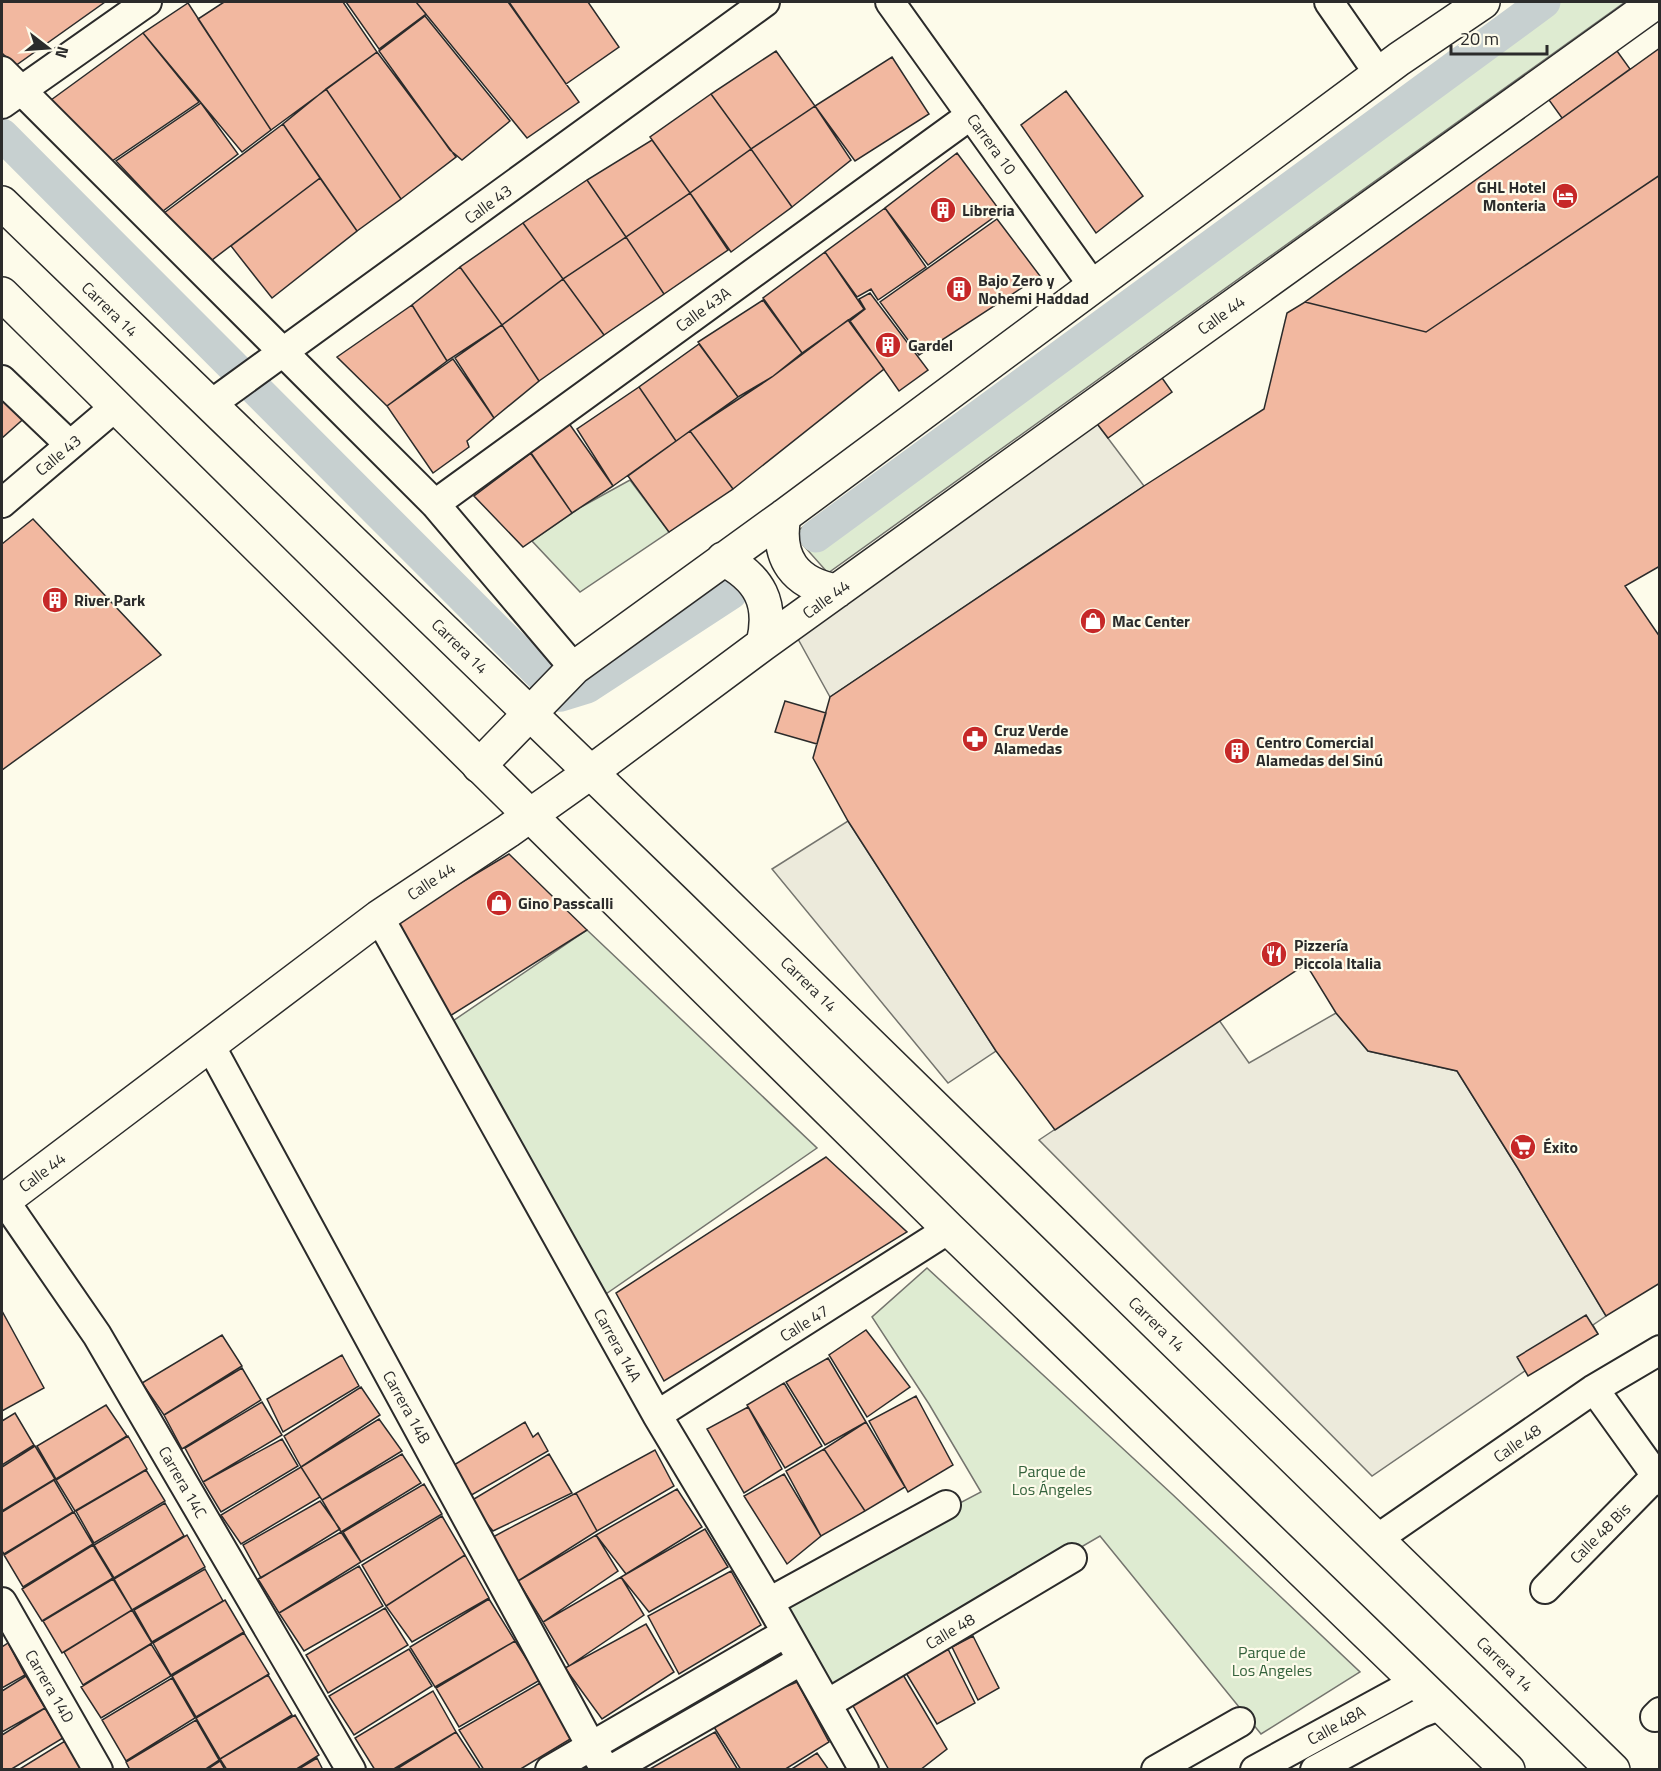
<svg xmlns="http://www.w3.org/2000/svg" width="1661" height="1771" viewBox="0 0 1661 1771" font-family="'Titillium Web',sans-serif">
<rect width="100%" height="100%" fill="#fdfbea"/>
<path fill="#deebd1" stroke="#74746e" stroke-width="1.5" d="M 1524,2 L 1625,2 L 828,573 L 803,545 L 799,530 Z
M 630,480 L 669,532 L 580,592 L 532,541 L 581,507 Z
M 587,930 L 817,1148 L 603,1296 L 441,1029 Z
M 927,1268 L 1172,1494 L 1360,1672 L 1261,1734 L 1100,1536 L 830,1694 L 775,1600 L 981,1492 L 929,1404 L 872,1317 Z"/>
<path fill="#eceadb" stroke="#74746e" stroke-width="1.5" d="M 1095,421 L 1144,486 L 830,697 L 798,639 Z
M 848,821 L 996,1051 L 948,1083 L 772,869 Z
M 1336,1013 L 1368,1051 L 1457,1071 L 1517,1167 L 1606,1316 L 1593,1325 L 1598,1334 L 1525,1371 L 1372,1476 L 1039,1140 L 1219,1020 L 1249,1063 Z"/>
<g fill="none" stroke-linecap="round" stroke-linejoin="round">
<path stroke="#c7d0d0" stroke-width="33" d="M 2,135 L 561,695 L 587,687 L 731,593
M 816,536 L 1544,2"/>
</g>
<path fill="#f2b8a0" stroke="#2b2b2b" stroke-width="1.5" d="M 2,2 L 105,2 L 15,66 L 2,53 Z
M 224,2 L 343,2 L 377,52 L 271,130 L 198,19 Z
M 346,2 L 416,2 L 426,14 L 379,49 Z
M 416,2 L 508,2 L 579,102 L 527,138 Z
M 509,2 L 588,2 L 619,47 L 566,84 Z
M 188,3 L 271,130 L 242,152 L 143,33 Z
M 425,16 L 510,121 L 462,160 L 450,150 L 379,51 Z
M 143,33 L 199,102 L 112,161 L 51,100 Z
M 1660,48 L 1660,175 L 1426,332 L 1305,302 Z
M 776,51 L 815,106 L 751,149 L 711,94 Z
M 1617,51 L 1630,69 L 1562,118 L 1549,100 Z
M 377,52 L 456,157 L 401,199 L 326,89 Z
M 892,57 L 929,114 L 855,161 L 815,106 Z
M 326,89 L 401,199 L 357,231 L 283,124 Z
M 1066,91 L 1143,196 L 1096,233 L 1021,125 Z
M 711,94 L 751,149 L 690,193 L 650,137 Z
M 201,103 L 238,154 L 163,211 L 116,161 Z
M 815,106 L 851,160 L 792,207 L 751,149 Z
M 283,124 L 320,178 L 212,260 L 164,213 Z
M 652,140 L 690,193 L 626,237 L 587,180 Z
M 751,149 L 792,207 L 731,252 L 690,193 Z
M 957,153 L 1001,212 L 928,265 L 885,208 Z
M 1660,175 L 1660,566 L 1625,586 L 1660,637 L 1660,1283 L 1606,1316 L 1517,1167 L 1457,1071 L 1368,1051 L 1336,1013 L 1306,964 L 1055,1130 L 996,1051 L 848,821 L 813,758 L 830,697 L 1144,486 L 1264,409 L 1287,313 L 1305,302 L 1426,332 Z
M 320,178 L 357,231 L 272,298 L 231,246 Z
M 587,180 L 626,237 L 563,279 L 523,223 Z
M 690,193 L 728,250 L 664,294 L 626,237 Z
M 885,208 L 926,267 L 878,300 L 871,289 L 857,297 L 825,252 Z
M 997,219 L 1040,276 L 919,355 L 880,302 Z
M 523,223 L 563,279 L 502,325 L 460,267 Z
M 626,237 L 664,294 L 604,335 L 563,279 Z
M 825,252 L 864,309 L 802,353 L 763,298 Z
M 460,267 L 502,325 L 447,361 L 412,305 Z
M 563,279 L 604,335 L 539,381 L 502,325 Z
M 870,293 L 928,370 L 899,391 L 850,321 L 865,309 L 859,299 Z
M 763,300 L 802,353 L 772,377 L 738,397 L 698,342 Z
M 412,305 L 447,361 L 387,406 L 337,357 Z
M 848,320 L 884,369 L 733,489 L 690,431 L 772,377 Z
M 502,325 L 539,381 L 494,418 L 455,358 Z
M 699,344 L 738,397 L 676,441 L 639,387 Z
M 453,359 L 494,418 L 467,441 L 469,447 L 433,473 L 387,406 Z
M 1160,375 L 1172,392 L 1108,438 L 1095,421 Z
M 639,387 L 676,441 L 613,486 L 577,429 Z
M 2,388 L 29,414 L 2,438 Z
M 568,422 L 613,486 L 572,513 L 527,448 Z
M 690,431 L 733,489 L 669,532 L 628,476 Z
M 531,453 L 572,513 L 523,547 L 474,496 Z
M 33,519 L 161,655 L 2,770 L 2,544 Z
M 785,701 L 826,713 L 817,744 L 775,732 Z
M 509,854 L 587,930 L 450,1016 L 392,924 Z
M 826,1157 L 907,1232 L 664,1381 L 616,1293 Z
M 2,1311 L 44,1388 L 2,1411 Z
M 1586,1315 L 1598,1334 L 1528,1376 L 1517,1357 Z
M 866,1330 L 910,1387 L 867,1417 L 829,1355 Z
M 222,1335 L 242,1366 L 164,1415 L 142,1383 Z
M 342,1355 L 359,1386 L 283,1432 L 267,1399 Z
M 828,1358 L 866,1422 L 825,1445 L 786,1382 Z
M 242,1368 L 261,1400 L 182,1449 L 164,1415 Z
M 784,1383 L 822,1446 L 785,1468 L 747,1405 Z
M 361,1387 L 380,1415 L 301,1467 L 284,1436 Z
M 916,1396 L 953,1465 L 908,1492 L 869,1421 Z
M 262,1402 L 282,1435 L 203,1482 L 185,1448 Z
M 106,1405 L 127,1436 L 56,1479 L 37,1446 Z
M 748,1407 L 782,1469 L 744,1493 L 707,1429 Z
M 15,1413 L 34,1445 L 2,1465 L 2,1421 Z
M 379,1419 L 402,1451 L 322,1500 L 301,1467 Z
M 525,1422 L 533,1437 L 538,1433 L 548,1451 L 468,1497 L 449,1468 Z
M 866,1422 L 905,1487 L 865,1511 L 824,1449 Z
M 128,1436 L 147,1469 L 75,1511 L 56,1480 Z
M 282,1439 L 298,1466 L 221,1512 L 203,1482 Z
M 35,1446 L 55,1479 L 2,1511 L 2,1467 Z
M 824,1449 L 865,1511 L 821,1536 L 786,1471 Z
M 655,1450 L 674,1486 L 597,1531 L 576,1493 Z
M 402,1454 L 421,1483 L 341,1532 L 322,1500 Z
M 549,1454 L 572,1493 L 493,1531 L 469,1502 Z
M 301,1467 L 320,1497 L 241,1544 L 221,1515 Z
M 146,1470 L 165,1501 L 94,1543 L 76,1511 Z
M 784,1474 L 821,1536 L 787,1564 L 744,1496 Z
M 54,1480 L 73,1512 L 4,1554 L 2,1551 L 2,1512 Z
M 424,1484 L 442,1514 L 361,1562 L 343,1532 Z
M 677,1489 L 702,1527 L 626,1574 L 596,1535 Z
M 576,1493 L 597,1531 L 518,1581 L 491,1538 Z
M 320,1501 L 340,1529 L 261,1578 L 243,1545 Z
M 165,1503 L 184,1536 L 114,1578 L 94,1545 Z
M 74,1512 L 93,1544 L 23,1587 L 4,1555 Z
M 442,1516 L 465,1555 L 386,1606 L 362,1565 Z
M 705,1529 L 728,1567 L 649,1612 L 621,1577 Z
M 341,1532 L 361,1562 L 279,1613 L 258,1579 Z
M 187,1535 L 205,1567 L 132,1610 L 114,1579 Z
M 596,1535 L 618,1571 L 543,1622 L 518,1581 Z
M 93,1545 L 113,1578 L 42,1621 L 22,1589 Z
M 465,1555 L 489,1598 L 412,1642 L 386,1606 Z
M 359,1566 L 383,1606 L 304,1651 L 279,1613 Z
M 205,1569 L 223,1601 L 152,1642 L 134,1610 Z
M 731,1571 L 761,1625 L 679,1674 L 648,1616 Z
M 621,1577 L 644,1615 L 569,1666 L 543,1622 Z
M 113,1579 L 132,1610 L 62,1653 L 43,1621 Z
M 489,1599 L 515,1641 L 435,1687 L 410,1647 Z
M 225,1600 L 244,1632 L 171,1675 L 153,1643 Z
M 385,1608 L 408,1645 L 328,1693 L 306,1655 Z
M 132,1610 L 152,1643 L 83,1685 L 64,1652 Z
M 646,1624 L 674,1672 L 602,1719 L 565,1668 Z
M 244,1633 L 269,1674 L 196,1717 L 172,1676 Z
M 973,1636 L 999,1688 L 978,1700 L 952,1647 Z
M 515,1641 L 540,1680 L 459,1727 L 436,1688 Z
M 8,1643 L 25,1675 L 2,1688 L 2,1647 Z
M 151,1644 L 171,1676 L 101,1718 L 81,1687 Z
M 409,1649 L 432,1686 L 354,1735 L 329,1696 Z
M 948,1649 L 975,1703 L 937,1724 L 906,1673 Z
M 902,1673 L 947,1749 L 920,1770 L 889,1770 L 852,1704 Z
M 268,1675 L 292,1715 L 220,1759 L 196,1718 Z
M 26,1676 L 45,1708 L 2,1732 L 2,1691 Z
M 172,1678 L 195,1718 L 126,1761 L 102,1720 Z
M 797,1682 L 829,1742 L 784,1770 L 741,1770 L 709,1719 Z
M 540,1683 L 572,1738 L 519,1770 L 484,1770 L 459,1730 Z
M 433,1691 L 456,1732 L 392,1770 L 375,1770 L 355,1738 Z
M 45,1708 L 63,1738 L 10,1770 L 2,1770 L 2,1735 Z
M 295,1715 L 319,1755 L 295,1770 L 227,1770 L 220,1759 Z
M 196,1720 L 219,1760 L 204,1770 L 130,1770 L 126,1762 Z
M 456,1732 L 481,1770 L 395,1770 Z
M 715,1732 L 738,1770 L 648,1770 Z
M 65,1741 L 82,1770 L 18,1770 Z
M 817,1753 L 829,1770 L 790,1770 Z
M 317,1758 L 323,1770 L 297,1770 Z
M 220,1761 L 225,1770 L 206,1770 Z"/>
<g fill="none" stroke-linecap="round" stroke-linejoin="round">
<g stroke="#2b2b2b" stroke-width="32">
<path id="minor" d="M 890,2 L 1094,287
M 1329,2 L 1379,74
M 2,71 L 435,504 L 574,668
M 2,104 L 147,2
M 2,380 L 70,445
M 210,405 L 765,2
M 2,503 L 115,407
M 435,504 L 971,115
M 379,917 L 657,1415 L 769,1602 L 864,1770
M 210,1045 L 591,1746 L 606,1770
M 4,1200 L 97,1335 L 351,1770
M 1594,1389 L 1660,1481
M 657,1415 L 949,1229
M 1377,1539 L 1594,1389 L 1660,1350
M 1545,1589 L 1655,1477
M 2,1602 L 98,1770
M 769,1602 L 946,1505
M 827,1704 L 1072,1558
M 1655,1717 L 1660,1712
M 550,1770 L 786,1633
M 611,1770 L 802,1660
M 1156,1770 L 1240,1722
M 1255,1770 L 1418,1681
M 1315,1770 L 1421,1713 L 1442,1705"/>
</g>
<g stroke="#2b2b2b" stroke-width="36">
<path id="tertiary" d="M 784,516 C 776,558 795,584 837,591
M 723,559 C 760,578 773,603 763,644
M 479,766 L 574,668 L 784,516 L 1399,59 L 1483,2
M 2,1202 L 379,917 L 508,831 L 591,772 L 763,644 L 1656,2"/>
</g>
<g stroke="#2b2b2b" stroke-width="36">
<path id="primary" d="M 2,203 L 702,880 L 1613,1770
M 2,294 L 949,1229 L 1508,1770"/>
</g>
<use href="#minor" stroke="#fdfbea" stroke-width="28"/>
<use href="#tertiary" stroke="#fdfbea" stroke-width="33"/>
<use href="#primary" stroke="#fdfbea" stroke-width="33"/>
</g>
<defs>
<g id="hotel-disc" transform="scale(1.35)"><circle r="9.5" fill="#c62828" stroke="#fdfbea"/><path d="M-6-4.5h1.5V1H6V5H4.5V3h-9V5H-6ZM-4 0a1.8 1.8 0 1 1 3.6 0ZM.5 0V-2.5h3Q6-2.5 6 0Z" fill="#fff"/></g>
<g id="building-disc" transform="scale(1.35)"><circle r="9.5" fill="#c62828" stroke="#fdfbea"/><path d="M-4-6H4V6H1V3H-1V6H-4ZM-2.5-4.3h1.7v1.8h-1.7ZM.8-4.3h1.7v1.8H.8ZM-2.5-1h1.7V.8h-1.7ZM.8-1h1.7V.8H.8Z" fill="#fff"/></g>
<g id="shop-disc" transform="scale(1.35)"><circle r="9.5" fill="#c62828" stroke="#fdfbea"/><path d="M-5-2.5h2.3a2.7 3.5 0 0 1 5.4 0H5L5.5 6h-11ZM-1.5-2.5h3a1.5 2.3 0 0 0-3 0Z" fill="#fff"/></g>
<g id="pharmacy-disc" transform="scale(1.35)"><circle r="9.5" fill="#c62828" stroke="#fdfbea"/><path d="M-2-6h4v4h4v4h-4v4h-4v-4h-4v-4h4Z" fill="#fff"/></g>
<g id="restaurant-disc" transform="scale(1.35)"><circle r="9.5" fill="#c62828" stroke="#fdfbea"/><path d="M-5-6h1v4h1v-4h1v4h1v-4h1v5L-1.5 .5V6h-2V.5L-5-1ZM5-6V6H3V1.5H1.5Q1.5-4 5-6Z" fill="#fff"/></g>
<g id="supermarket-disc" transform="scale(1.35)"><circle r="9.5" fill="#c62828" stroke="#fdfbea"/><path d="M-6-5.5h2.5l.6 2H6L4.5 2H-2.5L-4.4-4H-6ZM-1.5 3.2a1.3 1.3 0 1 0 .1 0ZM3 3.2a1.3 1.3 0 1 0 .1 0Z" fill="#fff"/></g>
</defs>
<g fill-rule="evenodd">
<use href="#hotel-disc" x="1565" y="196"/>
<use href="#building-disc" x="943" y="210"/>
<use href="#building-disc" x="959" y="289"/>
<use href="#building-disc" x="888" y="345"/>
<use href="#building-disc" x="55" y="600"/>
<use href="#shop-disc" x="1093" y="621"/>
<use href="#pharmacy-disc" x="975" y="739"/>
<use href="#building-disc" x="1237" y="751"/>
<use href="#shop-disc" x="499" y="903"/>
<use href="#restaurant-disc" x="1274" y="954"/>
<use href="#supermarket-disc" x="1523" y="1147"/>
</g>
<g text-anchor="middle" stroke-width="4.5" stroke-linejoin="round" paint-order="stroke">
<g font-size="16" fill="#2b2b2b" stroke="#fdfbea">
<text transform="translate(992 144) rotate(54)" y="6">Carrera 10</text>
<text transform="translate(488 204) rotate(-36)" y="6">Calle 43</text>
<text transform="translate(110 309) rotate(44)" y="6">Carrera 14</text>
<text transform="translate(703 309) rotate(-36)" y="6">Calle 43A</text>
<text transform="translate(1221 315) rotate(-36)" y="6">Calle 44</text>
<text transform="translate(58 455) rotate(-40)" y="6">Calle 43</text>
<text transform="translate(826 599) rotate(-36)" y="6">Calle 44</text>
<text transform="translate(460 646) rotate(44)" y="6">Carrera 14</text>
<text transform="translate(431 881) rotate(-34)" y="6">Calle 44</text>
<text transform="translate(809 984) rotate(44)" y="6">Carrera 14</text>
<text transform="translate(42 1172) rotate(-37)" y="6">Calle 44</text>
<text transform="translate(804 1323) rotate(-32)" y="6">Calle 47</text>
<text transform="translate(1157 1324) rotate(44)" y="6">Carrera 14</text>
<text transform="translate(618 1345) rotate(61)" y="6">Carrera 14A</text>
<text transform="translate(407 1407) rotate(61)" y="6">Carrera 14B</text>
<text transform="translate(1517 1443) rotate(-35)" y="6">Calle 48</text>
<text transform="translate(183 1482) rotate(60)" y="6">Carrera 14C</text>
<text transform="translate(1600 1533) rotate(-45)" y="6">Calle 48 Bis</text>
<text transform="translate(950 1631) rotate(-31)" y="6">Calle 48</text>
<text transform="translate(1505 1664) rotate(44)" y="6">Carrera 14</text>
<text transform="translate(50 1686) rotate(60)" y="6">Carrera 14D</text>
<text transform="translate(1336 1725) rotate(-29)" y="6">Calle 48A</text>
</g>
<g font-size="16" font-weight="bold" fill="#2b2b2b" stroke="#fdfbea" text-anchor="start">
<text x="1546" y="193" text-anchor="end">GHL Hotel<tspan x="1546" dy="18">Monteria</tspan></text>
<text x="962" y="216">Libreria</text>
<text x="978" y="286">Bajo Zero y<tspan x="978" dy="18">Nohemi Haddad</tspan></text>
<text x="908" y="351">Gardel</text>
<text x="74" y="606">River Park</text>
<text x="1112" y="627">Mac Center</text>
<text x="994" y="736">Cruz Verde<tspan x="994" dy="18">Alamedas</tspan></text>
<text x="1256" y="748">Centro Comercial<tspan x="1256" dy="18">Alamedas del Sinú</tspan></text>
<text x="518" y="909">Gino Passcalli</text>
<text x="1294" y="951">Pizzería<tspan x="1294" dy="18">Piccola Italia</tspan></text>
<text x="1543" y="1153">Éxito</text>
</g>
<g font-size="16" fill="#34623c" stroke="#fdfbea">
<text x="1052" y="1477">Parque de<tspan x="1052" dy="18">Los Ángeles</tspan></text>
<text x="1272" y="1658">Parque de<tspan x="1272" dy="18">Los Angeles</tspan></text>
</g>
</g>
<rect width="1661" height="1771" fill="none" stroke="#2b2b2b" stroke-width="6"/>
<g transform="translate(48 48) rotate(107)" stroke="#fdfbea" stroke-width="4.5" paint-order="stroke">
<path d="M0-4.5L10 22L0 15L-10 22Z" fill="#2b2b2b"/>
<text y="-9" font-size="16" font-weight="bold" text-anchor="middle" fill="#2b2b2b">N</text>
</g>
<path d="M1451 45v9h96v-9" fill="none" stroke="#2b2b2b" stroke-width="3"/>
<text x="1460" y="45" font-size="18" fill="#2b2b2b" stroke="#fdfbea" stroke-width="4.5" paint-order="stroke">20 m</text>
</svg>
